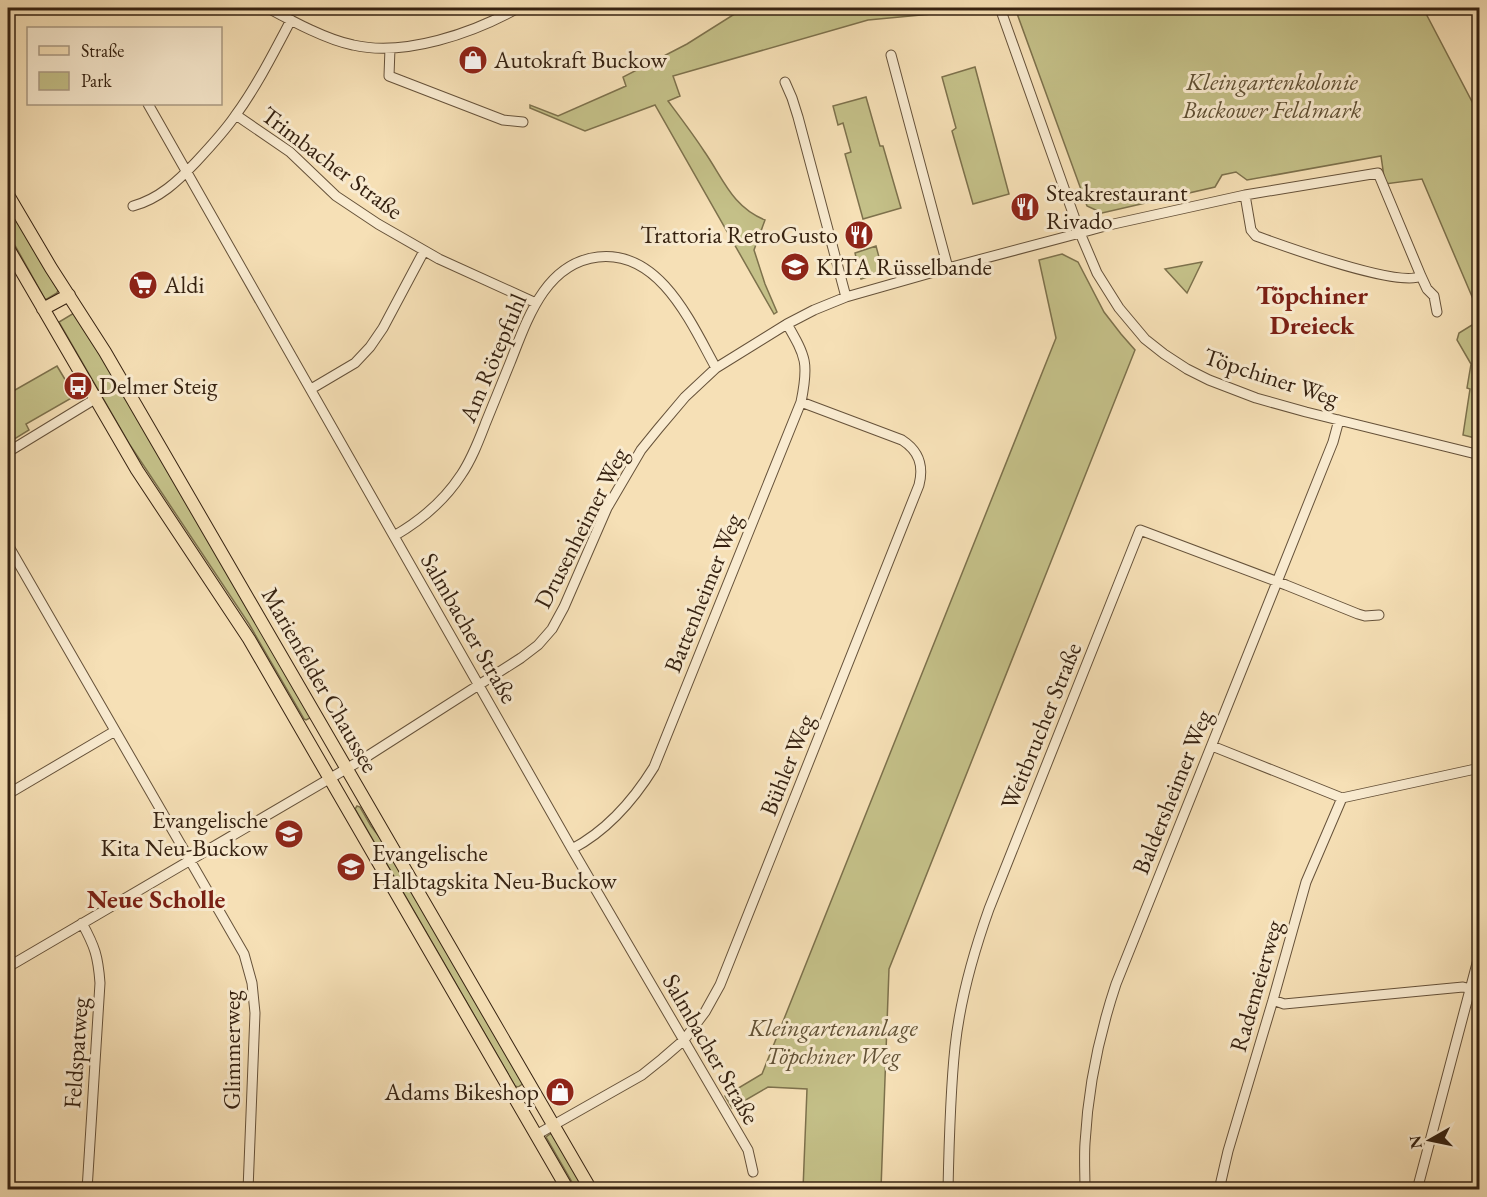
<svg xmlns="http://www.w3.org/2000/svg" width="1487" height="1197" viewBox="0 0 1487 1197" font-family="'EB Garamond',serif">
<rect width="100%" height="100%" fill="#f6e0b6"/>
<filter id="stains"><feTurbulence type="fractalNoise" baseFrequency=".00333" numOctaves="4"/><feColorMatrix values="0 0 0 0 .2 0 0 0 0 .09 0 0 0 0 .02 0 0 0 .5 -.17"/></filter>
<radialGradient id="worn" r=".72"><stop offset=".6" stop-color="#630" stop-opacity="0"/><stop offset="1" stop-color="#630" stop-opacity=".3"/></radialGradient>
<path fill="#c4c088" stroke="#7d714c" stroke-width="1.5" d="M 744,8 L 985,8 L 986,9 L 868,20 L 673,76 L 680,96 L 668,101 C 680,117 693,134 704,151 C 723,178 732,207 765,220 L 754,250 L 765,284 L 777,312 L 774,314 L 655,105 L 585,131 L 530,108 L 530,105 L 558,116 L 626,86 L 623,77 L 687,44 Z
M 1015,8 L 1423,8 L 1479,115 L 1479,439 L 1463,435 L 1470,389 L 1467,388 L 1471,364 L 1457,340 L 1459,333 L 1477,322 L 1479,313 L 1422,179 L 1385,184 L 1381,156 L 1247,180 L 1236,172 L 1222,175 L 1215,187 L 1102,213 L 1087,206 Z
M 975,67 L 1009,194 L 973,204 L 952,131 L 956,128 L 942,77 Z
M 866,97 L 880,146 L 883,146 L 901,208 L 863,219 L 845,154 L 851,152 L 843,123 L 838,125 L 833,106 Z
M 8,205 L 58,290 L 57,293 L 47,299 L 45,299 L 8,233 Z
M 876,246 L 883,272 L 861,279 L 855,253 Z
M 1062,254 L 1078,262 L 1104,312 L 1121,334 L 1135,350 L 889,969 L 881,1189 L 803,1189 L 807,1089 L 768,1087 L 732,1108 L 725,1096 L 762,1074 L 1056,338 L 1039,260 Z
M 1202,262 L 1187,293 L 1165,269 Z
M 74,313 L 94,343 L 311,716 L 310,718 L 306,720 L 304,719 L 249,624 L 130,445 L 59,322 Z
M 57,366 L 75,396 L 26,424 L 29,430 L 8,443 L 8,394 Z
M 357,806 L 360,807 L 371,826 L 384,843 L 524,1083 L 518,1087 L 515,1086 L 355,809 Z
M 550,1134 L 553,1134 L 587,1189 L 576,1189 L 546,1137 Z"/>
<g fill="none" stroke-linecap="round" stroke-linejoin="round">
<g stroke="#66523a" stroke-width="11">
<path id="minor" d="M 268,8 C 292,21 327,40 353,45 C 405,57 473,33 518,8
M 1000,8 L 1080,233 L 1097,273 L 1119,308 L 1145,339 L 1164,354 L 1187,369 L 1209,380 L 1256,398 L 1306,412 L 1480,455
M 390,48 L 389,76 L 503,120 L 523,122
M 891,55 L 948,268
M 785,82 L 792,98 L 798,117 L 846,297
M 148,104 L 572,849 L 748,1150 L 753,1172
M 236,115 L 290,152 L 336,196 L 378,224 L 439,259 L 536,303
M 1245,195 L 1251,230 L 1256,236 C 1284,246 1399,288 1421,276
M 133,206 C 159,199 178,181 196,162 C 210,147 224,132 235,116 C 257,86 274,52 291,20
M 311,389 L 355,363 L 370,347 L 383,328 L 424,251
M 8,452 L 95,399
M 394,536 C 420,521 444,501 461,475 C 472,459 479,440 486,422 C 494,402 502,383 510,363 C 527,320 545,263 598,257 C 660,250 691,323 716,368
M 8,545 L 244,954 L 252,983 L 255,1013 L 248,1190
M 1212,746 L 1342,798
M 8,794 L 115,731
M 1342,798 L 1480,768
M 572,849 C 608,830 633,801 654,767 L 801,402 C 809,363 806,357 787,324
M 82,923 C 95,947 98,956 100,983 L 87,1190
M 8,967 L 363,759 L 521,658 L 538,645 L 552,629 L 564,607 L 607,508 L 641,450 L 658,429 L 685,397 L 716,368 L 787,324 L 814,310 L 846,297 L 948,268 L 1080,233 L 1109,225 L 1245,195 L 1378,173 L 1421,276 L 1427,289 L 1434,296 L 1437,312
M 1273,1000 L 1284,1004 L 1463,987 L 1471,989
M 536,1135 L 642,1075 L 662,1059 L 684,1040 L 705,1012 L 720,985 L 919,485 C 924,465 919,451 902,440 L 801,402
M 948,1190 C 949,1142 950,1094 955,1047 C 960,1000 973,954 989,909 L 1140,530 L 1286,585 L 1358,614 L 1365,616 L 1379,615
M 1085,1190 C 1085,1174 1084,1158 1085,1143 C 1088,1088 1099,1035 1116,984 L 1333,442 L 1339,420
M 1219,1190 L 1228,1151 L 1273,1000 L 1306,882 L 1342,798
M 1417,1190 L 1480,952"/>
</g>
<g stroke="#362211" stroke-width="14">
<path id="major" d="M 8,195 L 51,268 L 105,352 L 591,1190
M 8,248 L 137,470 L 249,639 L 568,1190
M 43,309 L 69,295"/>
</g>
<use href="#minor" stroke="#f9ebd0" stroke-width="9"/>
<use href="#major" stroke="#f6e0b6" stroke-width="12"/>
</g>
<defs>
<g id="shop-disc" transform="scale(1.5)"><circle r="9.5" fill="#8f2418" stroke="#f9ebd0"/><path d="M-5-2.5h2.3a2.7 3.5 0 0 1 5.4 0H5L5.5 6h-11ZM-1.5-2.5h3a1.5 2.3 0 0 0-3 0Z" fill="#fff"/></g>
<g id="restaurant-disc" transform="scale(1.5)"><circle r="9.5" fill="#8f2418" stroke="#f9ebd0"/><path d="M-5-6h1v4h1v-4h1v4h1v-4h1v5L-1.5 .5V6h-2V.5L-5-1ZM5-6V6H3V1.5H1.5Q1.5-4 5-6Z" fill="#fff"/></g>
<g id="school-disc" transform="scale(1.5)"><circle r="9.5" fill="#8f2418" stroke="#f9ebd0"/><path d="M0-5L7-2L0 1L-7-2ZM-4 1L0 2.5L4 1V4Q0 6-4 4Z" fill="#fff"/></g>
<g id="supermarket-disc" transform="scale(1.5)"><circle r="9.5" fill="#8f2418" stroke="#f9ebd0"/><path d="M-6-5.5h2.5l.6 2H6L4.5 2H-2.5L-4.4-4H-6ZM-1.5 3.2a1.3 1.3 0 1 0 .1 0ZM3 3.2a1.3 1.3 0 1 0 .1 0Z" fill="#fff"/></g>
<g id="bus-disc" transform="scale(1.5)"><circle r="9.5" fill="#8f2418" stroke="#f9ebd0"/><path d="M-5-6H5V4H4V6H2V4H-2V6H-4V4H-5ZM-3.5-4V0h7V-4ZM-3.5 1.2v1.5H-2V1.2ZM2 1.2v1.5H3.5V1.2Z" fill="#fff"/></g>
</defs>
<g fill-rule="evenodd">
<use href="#shop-disc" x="473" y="60"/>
<use href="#restaurant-disc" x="1025" y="207"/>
<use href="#restaurant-disc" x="859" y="235"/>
<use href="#school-disc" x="795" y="267"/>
<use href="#supermarket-disc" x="143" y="285"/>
<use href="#bus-disc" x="78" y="386"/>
<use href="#school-disc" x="289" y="834"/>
<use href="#school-disc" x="351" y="867"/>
<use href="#shop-disc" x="560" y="1092"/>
</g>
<g text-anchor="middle" stroke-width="6" stroke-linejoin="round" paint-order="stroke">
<g font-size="24" fill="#362211" stroke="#f9ebd0" text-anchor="start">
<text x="494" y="68">Autokraft Buckow</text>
<text x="1046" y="201">Steakrestaurant<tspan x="1046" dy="28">Rivado</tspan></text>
<text x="838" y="243" text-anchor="end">Trattoria RetroGusto</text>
<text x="816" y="275">KITA Rüsselbande</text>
<text x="164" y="293">Aldi</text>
<text x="99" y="394">Delmer Steig</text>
<text x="268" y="828" text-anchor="end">Evangelische<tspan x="268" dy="28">Kita Neu-Buckow</tspan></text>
<text x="372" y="861">Evangelische<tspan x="372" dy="28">Halbtagskita Neu-Buckow</tspan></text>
<text x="539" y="1100" text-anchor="end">Adams Bikeshop</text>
</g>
<g font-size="24" font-style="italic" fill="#615135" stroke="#f9ebd0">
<text x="1272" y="90">Kleingartenkolonie<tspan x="1272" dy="28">Buckower Feldmark</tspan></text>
<text x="833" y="1036">Kleingartenanlage<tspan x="833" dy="28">Töpchiner Weg</tspan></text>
</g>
<g font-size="24" fill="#362211" stroke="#f9ebd0">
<text transform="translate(332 163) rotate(37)" y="8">Trimbacher Straße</text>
<text transform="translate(493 358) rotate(-67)" y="8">Am Rötepfuhl</text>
<text transform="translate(1271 377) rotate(18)" y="8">Töpchiner Weg</text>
<text transform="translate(581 528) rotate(-63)" y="8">Drusenheimer Weg</text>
<text transform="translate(703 593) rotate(-68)" y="8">Battenheimer Weg</text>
<text transform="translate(469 628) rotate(60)" y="8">Salmbacher Straße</text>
<text transform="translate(320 680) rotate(60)" y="8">Marienfelder Chaussee</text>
<text transform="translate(1041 726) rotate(-68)" y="8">Weitbrucher Straße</text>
<text transform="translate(787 765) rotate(-68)" y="8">Bühler Weg</text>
<text transform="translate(1172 792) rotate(-68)" y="8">Baldersheimer Weg</text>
<text transform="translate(1256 986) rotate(-74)" y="8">Rademeierweg</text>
<text transform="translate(711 1049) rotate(60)" y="8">Salmbacher Straße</text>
<text transform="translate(232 1050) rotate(-90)" y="8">Glimmerweg</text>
<text transform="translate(76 1053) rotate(-86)" y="8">Feldspatweg</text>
</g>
<g font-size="26" font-weight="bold" fill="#7a1f14" stroke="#f9ebd0">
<text x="1312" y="304">Töpchiner<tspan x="1312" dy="30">Dreieck</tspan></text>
<text x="156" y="908">Neue Scholle</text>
</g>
</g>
<rect width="1487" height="1197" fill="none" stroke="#f6e0b6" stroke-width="30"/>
<rect x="9" y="9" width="1469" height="1179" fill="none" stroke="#362211" stroke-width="3"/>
<rect x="15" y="15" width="1457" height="1167" fill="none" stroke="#362211" stroke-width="1.5"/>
<rect x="27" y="27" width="195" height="78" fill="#f9ebd0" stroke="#ab9b84" stroke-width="1.5"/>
<rect x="39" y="46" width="30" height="9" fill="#f6e0b6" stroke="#ab9b84" stroke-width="1.5"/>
<text x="81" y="57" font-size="18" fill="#362211">Straße</text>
<rect x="39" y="72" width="30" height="18" fill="#c4c088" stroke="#ab9b84" stroke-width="1.5"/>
<text x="81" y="87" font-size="18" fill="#362211">Park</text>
<g transform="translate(1430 1140) rotate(261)" stroke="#f9ebd0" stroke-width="4.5" paint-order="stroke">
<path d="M0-4.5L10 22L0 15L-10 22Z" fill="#362211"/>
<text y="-9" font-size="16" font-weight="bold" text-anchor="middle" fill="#362211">N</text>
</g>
<rect width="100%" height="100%" filter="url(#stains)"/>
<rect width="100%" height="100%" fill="url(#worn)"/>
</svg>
